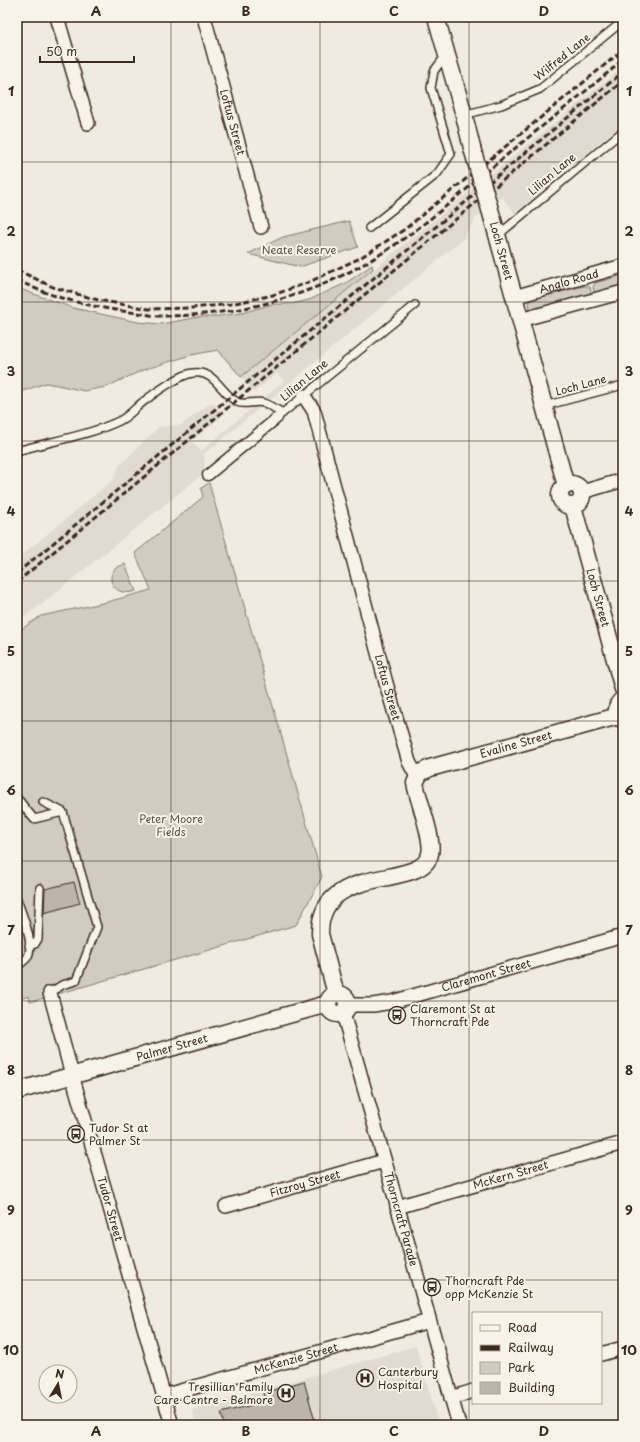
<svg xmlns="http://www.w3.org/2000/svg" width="640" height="1442" viewBox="0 0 640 1442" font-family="'Playpen Sans',sans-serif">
<rect width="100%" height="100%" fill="#efebe0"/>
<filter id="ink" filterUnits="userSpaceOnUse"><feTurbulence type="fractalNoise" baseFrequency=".025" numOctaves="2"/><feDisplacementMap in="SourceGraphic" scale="8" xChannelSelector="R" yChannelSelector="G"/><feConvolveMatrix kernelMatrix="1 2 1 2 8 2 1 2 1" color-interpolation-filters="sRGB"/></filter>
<g filter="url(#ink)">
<path fill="#e0dbd0" d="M 623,67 L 623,123 L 515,213 L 502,197 L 475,219 L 463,239 L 204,454 L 205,472 L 42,604 L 17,622 L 17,559 L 113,480 L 119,466 L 159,427 L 181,425 L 212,402 L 223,415 L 191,441 L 201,451 L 284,381 L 277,373 L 254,392 L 241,377 Z
M 416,1346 L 439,1425 L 196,1425 L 192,1410 Z"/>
<path fill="#d1cbc0" stroke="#867a6f" d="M 349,221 L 358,247 L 300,267 L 248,254 L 283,237 Z
M 372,265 L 373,269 L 241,377 L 218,350 L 191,355 L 143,370 L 106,387 L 84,391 L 62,386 L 46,383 L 17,393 L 17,288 L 73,308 L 138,322 L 161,324 L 199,317 L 212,317 L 242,313 L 272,304 L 291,304 L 309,300 L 346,283 Z
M 623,275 L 623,287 L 597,293 L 594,291 L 593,287 L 595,283 Z
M 584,286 L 590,287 L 591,292 L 587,296 L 533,310 L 530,308 L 529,305 L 530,300 L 534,299 Z
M 209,483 L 322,877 L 296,925 L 30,1002 L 29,996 L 17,1000 L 17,632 L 41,616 L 107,602 L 151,590 L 135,553 L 203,497 L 201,488 Z
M 125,564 L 136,591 C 117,598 103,580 116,568 C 118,567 122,565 125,564 Z"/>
<path fill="#bdb5aa" stroke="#3b2a1e" d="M 74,882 L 80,903 L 44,913 L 45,889 Z
M 304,1381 L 316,1425 L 224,1425 L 221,1413 L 252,1405 L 251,1401 L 264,1397 L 263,1393 Z"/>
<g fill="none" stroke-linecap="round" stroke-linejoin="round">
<g stroke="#3b2a1e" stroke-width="10">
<path id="service" d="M 464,115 L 501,105 L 540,89 L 623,21
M 369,228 L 437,174 L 451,154 L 431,88 L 434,71 L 446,55
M 497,236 L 623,131
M 544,406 L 623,385
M 279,416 L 415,305
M 17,451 C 51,441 87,436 119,421 C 128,417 135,408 143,402 C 153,394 181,374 193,373 C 215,370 221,393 237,402 C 245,406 255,400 264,403 C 270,405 277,410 283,413
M 17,798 L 34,819 L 63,812
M 43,802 L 63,812 L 97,927 L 76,981 L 62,985 L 50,993
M 17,899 C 21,912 36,945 27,958 C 24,961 20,964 17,967
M 29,946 L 35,944 L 38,939 L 40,888"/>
</g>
<g stroke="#3b2a1e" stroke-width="13">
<path id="pedestrian" d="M 208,475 L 277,418"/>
</g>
<g stroke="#3b2a1e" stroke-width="16">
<g id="minor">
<path d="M 57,17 L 88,123"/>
<path id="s1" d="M 204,17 L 261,227"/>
<path id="s2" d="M 514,297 L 623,266"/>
<path d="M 520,320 L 623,292"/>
<path id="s3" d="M 304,396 L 314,411 L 386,683 L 409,762 L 417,777"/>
<path d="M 582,492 L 623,480"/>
<path id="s4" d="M 50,993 L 72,1075 L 172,1425"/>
<path id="s5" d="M 348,1005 L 373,1005 L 392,1002 L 623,936"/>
<path id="s6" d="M 343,1013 L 459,1425"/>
<path id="s7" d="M 226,1206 L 384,1161"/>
<path id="s8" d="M 397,1207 L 623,1143"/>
<path d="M 601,1354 L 623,1348"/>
<path id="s9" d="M 163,1396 L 429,1321"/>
<path d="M 451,1398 L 473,1391"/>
</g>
</g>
<g stroke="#3b2a1e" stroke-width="19">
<g id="tertiary">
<path d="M 436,17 L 464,115 L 472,148"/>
<path id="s10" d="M 493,220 L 566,486"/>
<circle cx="571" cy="495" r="11"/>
<path id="s11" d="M 573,506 L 623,689"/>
<path d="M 623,699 C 615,705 615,714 623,720"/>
<circle cx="338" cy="1004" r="10"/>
<path id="s12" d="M 336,994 L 320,934 C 319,861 422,891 430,854 C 434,839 418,800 415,783 L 420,773 L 430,768 L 618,716"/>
<path id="s13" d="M 17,1091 L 327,1004"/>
</g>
</g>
<use href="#service" stroke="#f7f3e8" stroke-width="7"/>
<use href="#pedestrian" stroke="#f7f3e8" stroke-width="10"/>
<use href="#minor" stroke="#f7f3e8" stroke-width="13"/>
<use href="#tertiary" stroke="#f7f3e8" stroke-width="16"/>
<path stroke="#3b2a1e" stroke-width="3" stroke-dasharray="6 3" stroke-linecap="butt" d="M 17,270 L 53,287 L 98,300 L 149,309 L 192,308 L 231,304 L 273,295 L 307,283 L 360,258 L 405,229 L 623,50
M 17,280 C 52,298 91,307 130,312 C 140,313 151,316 161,316 C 249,316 327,292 399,242 C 435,217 469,187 502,159 C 542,126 583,94 623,60
M 17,573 L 623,72
M 17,582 L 623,81"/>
<g stroke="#3b2a1e" stroke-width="19" stroke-linecap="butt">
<path id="tertiary-bridge" d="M 472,148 L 493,220"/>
</g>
<use href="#tertiary-bridge" stroke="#f7f3e8" stroke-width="16"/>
</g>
</g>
<path fill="none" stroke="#3b2a1e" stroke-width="1" stroke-opacity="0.55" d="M 171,17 L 171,1425M 320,17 L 320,1425M 469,17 L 469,1425M 17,162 L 623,162M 17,302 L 623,302M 17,441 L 623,441M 17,581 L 623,581M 17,721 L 623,721M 17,861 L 623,861M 17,1001 L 623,1001M 17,1140 L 623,1140M 17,1280 L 623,1280"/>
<defs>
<g id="bus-ring" transform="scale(0.9)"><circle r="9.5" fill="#f7f3e8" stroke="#3b2a1e" stroke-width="1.5"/><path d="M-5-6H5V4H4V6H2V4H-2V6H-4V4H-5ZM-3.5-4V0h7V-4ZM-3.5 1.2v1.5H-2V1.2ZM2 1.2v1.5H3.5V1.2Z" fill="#3b2a1e"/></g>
<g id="hospital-ring" transform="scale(0.9)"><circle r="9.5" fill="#f7f3e8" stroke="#3b2a1e" stroke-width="1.5"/><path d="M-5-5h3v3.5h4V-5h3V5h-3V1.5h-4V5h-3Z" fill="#3b2a1e"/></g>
</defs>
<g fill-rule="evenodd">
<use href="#bus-ring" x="397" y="1015"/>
<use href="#bus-ring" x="76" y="1134"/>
<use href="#bus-ring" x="432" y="1287"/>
<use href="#hospital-ring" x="365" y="1378"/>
<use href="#hospital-ring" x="286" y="1393"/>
</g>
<g text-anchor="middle" stroke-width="4" stroke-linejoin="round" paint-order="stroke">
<g font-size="11" fill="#3b2a1e" stroke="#f7f3e8">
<text transform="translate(562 57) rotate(-39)" y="4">Wilfred Lane</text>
<text dy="4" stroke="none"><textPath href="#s1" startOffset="109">Loftus Street</textPath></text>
<text transform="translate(552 174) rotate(-40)" y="4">Lilian Lane</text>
<text dy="4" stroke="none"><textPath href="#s10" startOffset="32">Loch Street</textPath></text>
<text dy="4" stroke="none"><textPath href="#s2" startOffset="57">Anglo Road</textPath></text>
<text transform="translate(304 380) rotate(-40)" y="4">Lilian Lane</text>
<text transform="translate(581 385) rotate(-15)" y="4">Loch Lane</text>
<text dy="4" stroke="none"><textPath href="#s11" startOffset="95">Loch Street</textPath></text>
<text dy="4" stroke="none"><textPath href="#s3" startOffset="304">Loftus Street</textPath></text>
<text dy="4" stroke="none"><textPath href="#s12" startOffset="396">Evaline Street</textPath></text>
<text dy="4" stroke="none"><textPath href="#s5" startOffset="142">Claremont Street</textPath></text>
<text dy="4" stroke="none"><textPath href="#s13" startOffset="161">Palmer Street</textPath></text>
<text dy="4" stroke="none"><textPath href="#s8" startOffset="118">McKern Street</textPath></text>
<text dy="4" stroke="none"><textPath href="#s7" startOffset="82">Fitzroy Street</textPath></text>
<text dy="4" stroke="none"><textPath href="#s4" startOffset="224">Tudor Street</textPath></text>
<text dy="4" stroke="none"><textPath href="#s6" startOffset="214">Thorncraft Parade</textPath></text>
<text dy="4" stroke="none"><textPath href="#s9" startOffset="138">McKenzie Street</textPath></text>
</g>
<g font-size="11" fill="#605246" stroke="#f7f3e8">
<text x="299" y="254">Neate Reserve</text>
<text x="171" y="823">Peter Moore<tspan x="171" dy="13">Fields</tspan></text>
</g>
<g font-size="11" fill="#3b2a1e" stroke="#f7f3e8" text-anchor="start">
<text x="410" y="1013">Claremont St at<tspan x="410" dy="13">Thorncraft Pde</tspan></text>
<text x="89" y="1132">Tudor St at<tspan x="89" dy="13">Palmer St</tspan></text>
<text x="445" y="1285">Thorncraft Pde<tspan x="445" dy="13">opp McKenzie St</tspan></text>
<text x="378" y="1376">Canterbury<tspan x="378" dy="13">Hospital</tspan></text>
<text x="273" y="1391" text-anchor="end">Tresillian Family<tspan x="273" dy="13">Care Centre - Belmore</tspan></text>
</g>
</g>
<rect width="640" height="1442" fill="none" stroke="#f7f3e8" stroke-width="44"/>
<rect x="472" y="1312" width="130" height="92" fill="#f7f3e8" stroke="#aca397"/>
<rect x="480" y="1325" width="20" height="6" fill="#f7f3e8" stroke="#aca397"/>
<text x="508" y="1332" font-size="12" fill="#3b2a1e">Road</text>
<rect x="480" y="1345" width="20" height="6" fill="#3b2a1e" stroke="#aca397"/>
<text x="508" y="1352" font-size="12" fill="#3b2a1e">Railway</text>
<rect x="480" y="1362" width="20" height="12" fill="#d1cbc0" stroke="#aca397"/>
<text x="508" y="1372" font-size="12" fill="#3b2a1e">Park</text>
<rect x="480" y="1382" width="20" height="12" fill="#bdb5aa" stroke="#aca397"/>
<text x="508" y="1392" font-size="12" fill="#3b2a1e">Building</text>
<g transform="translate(58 1384) rotate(10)"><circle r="19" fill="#f7f3e8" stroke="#aca397"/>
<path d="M0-3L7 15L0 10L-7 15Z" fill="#3b2a1e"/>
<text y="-6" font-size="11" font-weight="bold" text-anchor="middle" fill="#3b2a1e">N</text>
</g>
<path d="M40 56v6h94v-6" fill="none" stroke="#3b2a1e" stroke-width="2"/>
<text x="46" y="56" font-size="12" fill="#3b2a1e" stroke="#f7f3e8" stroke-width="3" paint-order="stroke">50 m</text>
<rect x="22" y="22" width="596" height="1398" fill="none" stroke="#3b2a1e" stroke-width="1.5"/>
<g font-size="13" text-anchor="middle" font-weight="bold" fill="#3b2a1e">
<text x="96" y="16">A</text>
<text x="246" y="16">B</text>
<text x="394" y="16">C</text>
<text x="544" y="16">D</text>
<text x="11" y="96">1</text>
<text x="629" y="96">1</text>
<text x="11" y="236">2</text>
<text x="629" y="236">2</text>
<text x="11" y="376">3</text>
<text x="629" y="376">3</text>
<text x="11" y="516">4</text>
<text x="629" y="516">4</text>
<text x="11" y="656">5</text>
<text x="629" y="656">5</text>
<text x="11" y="795">6</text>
<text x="629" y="795">6</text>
<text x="11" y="935">7</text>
<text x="629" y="935">7</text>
<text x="11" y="1075">8</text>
<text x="629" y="1075">8</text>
<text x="11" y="1215">9</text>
<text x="629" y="1215">9</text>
<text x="11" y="1355">10</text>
<text x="629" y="1355">10</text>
<text x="96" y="1436">A</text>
<text x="246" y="1436">B</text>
<text x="394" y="1436">C</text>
<text x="544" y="1436">D</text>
</g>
</svg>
